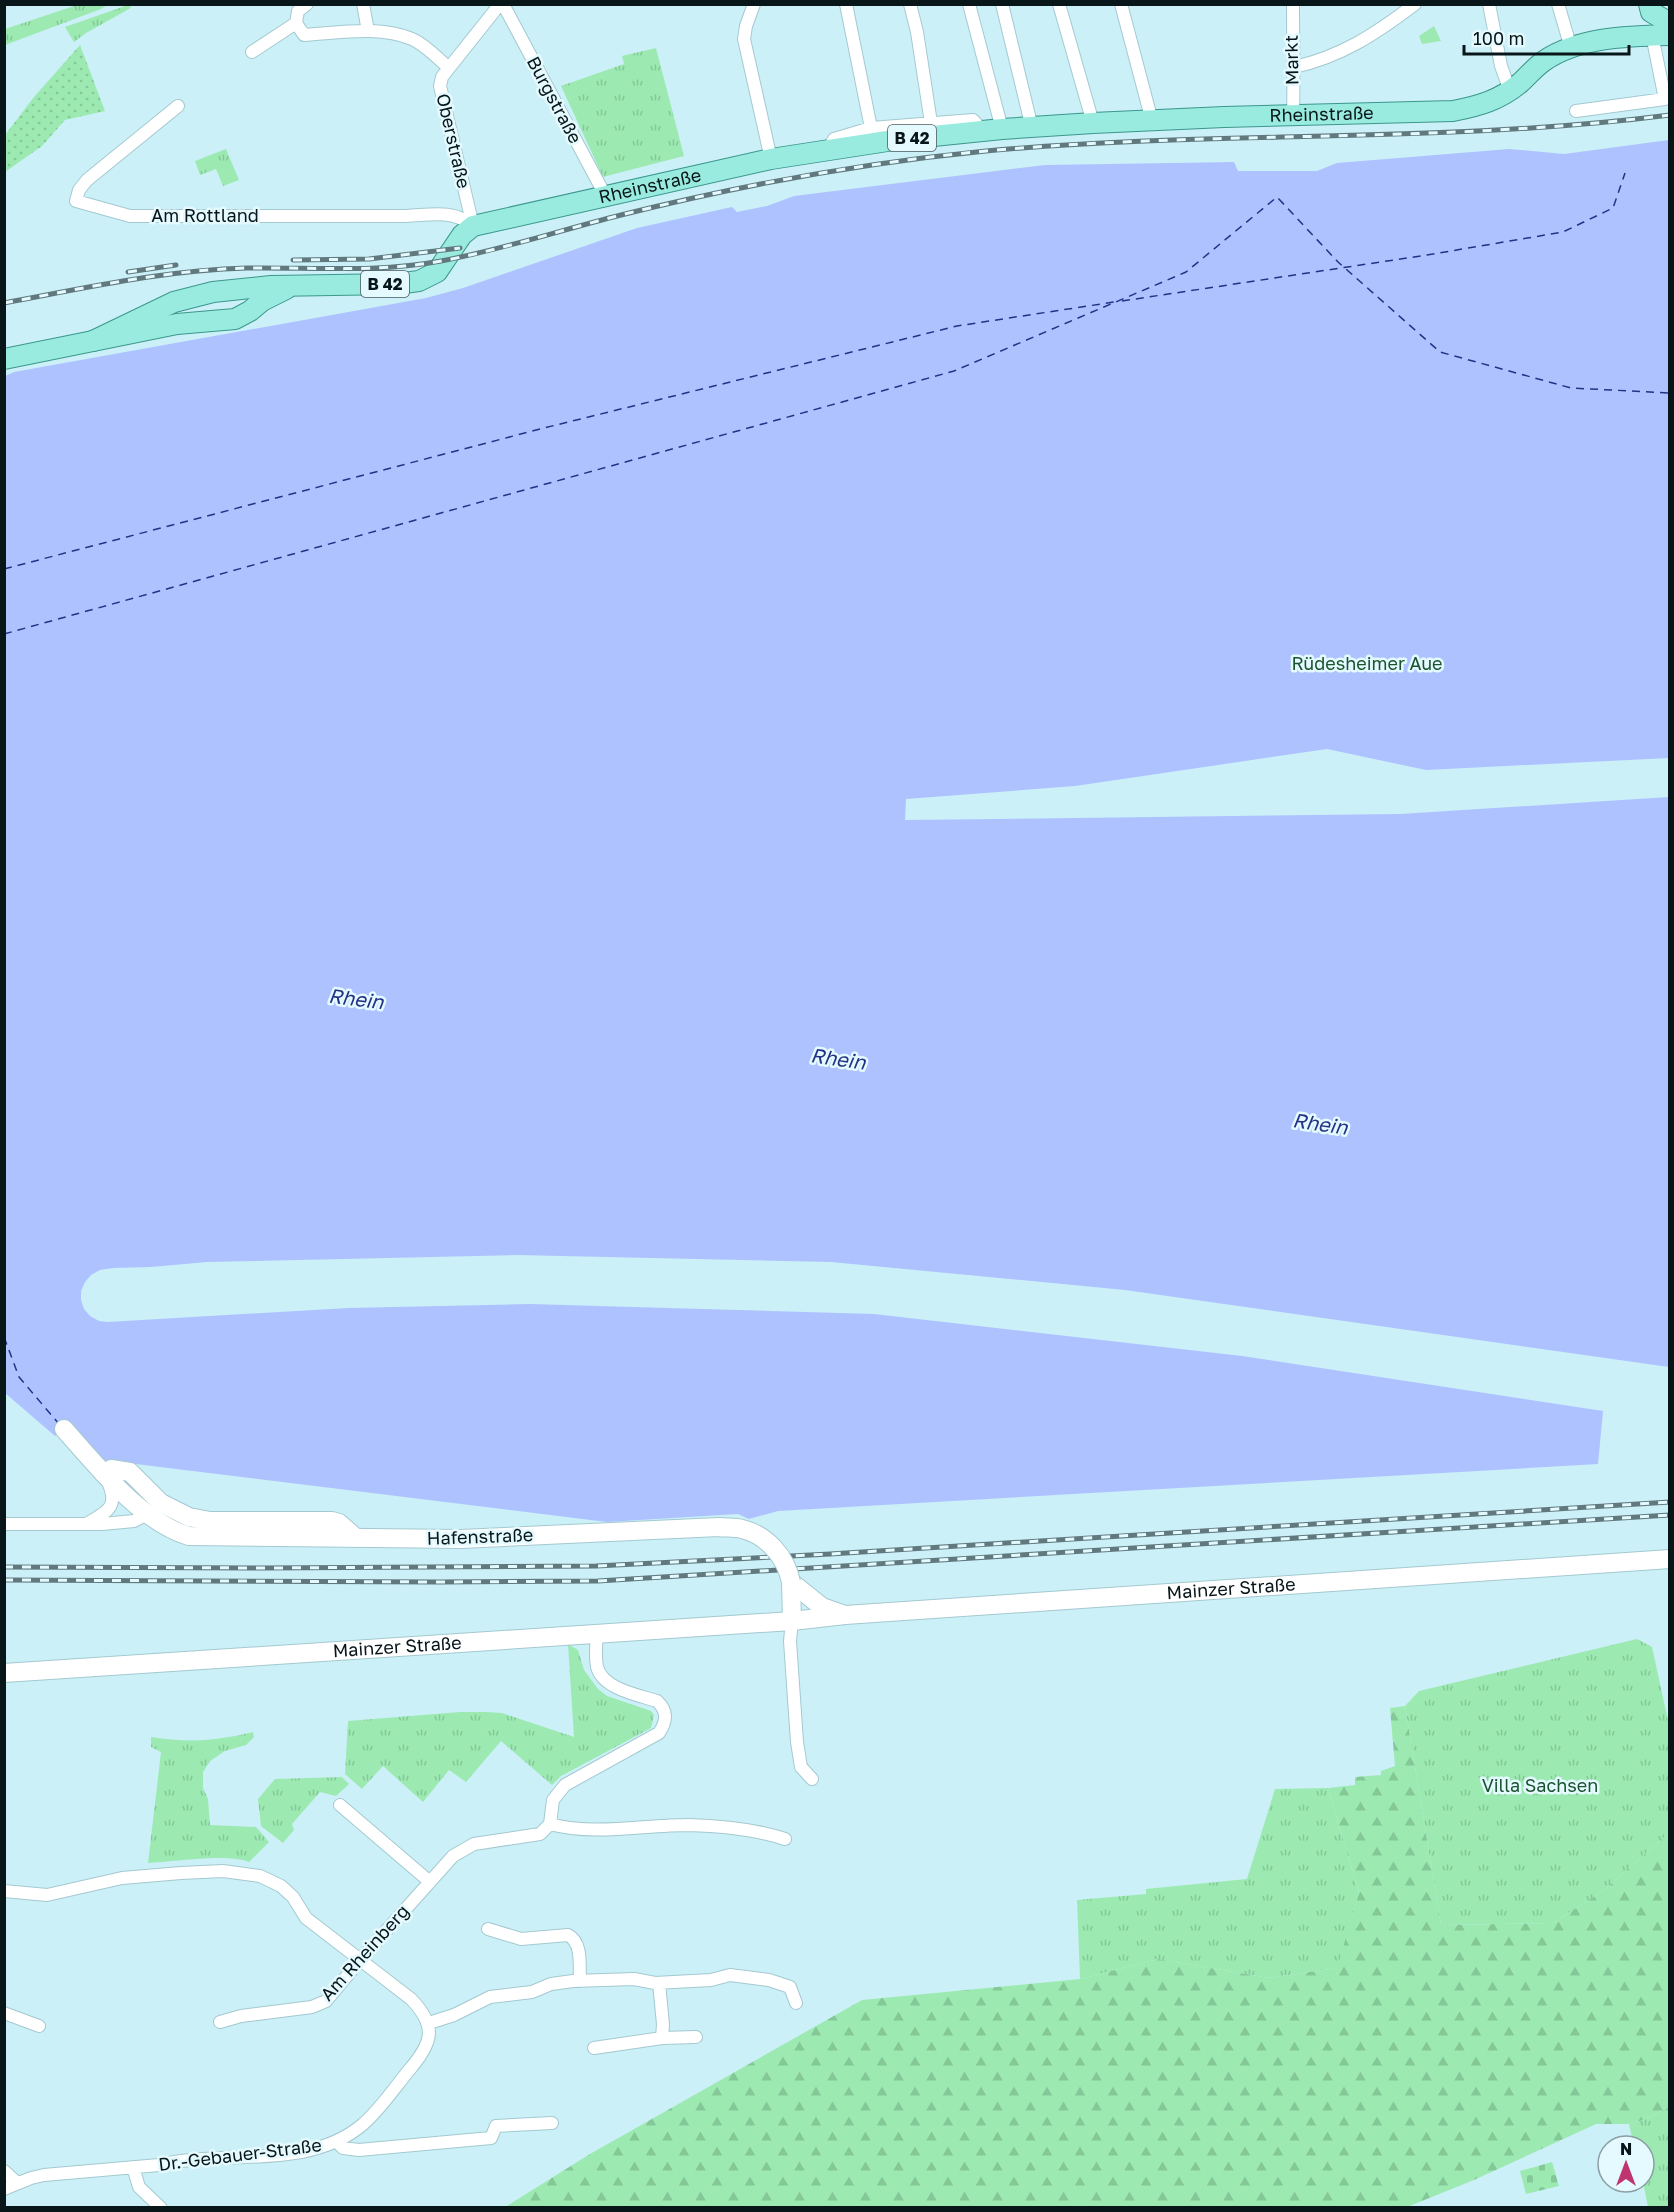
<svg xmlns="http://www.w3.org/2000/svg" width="1674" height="2212" viewBox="0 0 1674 2212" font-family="'Golos Text',sans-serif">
<defs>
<pattern id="grass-tufts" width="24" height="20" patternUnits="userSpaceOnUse" patternTransform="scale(1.5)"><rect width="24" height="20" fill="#9ceab1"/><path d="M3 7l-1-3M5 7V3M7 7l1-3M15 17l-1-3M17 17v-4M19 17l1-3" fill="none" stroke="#85c898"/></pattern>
<pattern id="forest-firs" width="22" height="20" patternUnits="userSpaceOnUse" patternTransform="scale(1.5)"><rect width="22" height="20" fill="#9ceab1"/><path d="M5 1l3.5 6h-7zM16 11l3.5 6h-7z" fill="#85c898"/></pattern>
<pattern id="cemetery-stones" width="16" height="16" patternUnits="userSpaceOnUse" patternTransform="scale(1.5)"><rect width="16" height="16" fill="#9ceab1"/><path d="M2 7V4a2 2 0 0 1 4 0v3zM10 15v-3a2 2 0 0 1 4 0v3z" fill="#85c898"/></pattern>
<pattern id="garden-dots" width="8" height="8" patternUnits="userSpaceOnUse" patternTransform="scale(1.5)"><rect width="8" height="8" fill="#9ceab1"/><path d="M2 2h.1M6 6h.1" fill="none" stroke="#85c898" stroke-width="1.8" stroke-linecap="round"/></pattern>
</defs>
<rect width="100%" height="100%" fill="#cbf0f8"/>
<path fill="url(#grass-tufts)" d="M 77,5 L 107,5 L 101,9 L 5,45 L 5,29 Z
M 128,5 L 131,7 L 129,9 L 86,33 L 74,42 L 65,27 Z
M 1434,26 L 1441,41 L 1422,44 L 1419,36 Z
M 656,48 L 684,156 L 603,177 L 561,86 L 624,64 L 622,56 Z
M 226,149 L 239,180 L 223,186 L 216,169 L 200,175 L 195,161 Z
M 1637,1639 L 1652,1647 L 1669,1725 L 1669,1833 L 1604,1890 L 1553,1923 L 1441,1925 L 1405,1706 L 1419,1691 Z
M 568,1644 L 578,1650 L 584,1670 L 598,1689 L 607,1696 L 651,1711 L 654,1715 L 651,1728 L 561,1776 L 552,1785 L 501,1741 L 466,1782 L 449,1770 L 423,1802 L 383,1766 L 362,1789 L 345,1774 L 348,1721 L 460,1712 L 486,1712 L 502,1713 L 574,1737 Z
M 253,1732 L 254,1737 L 246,1745 L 225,1751 L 210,1761 L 203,1772 L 203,1788 L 208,1799 L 210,1825 L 256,1827 L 269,1842 L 249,1862 C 227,1853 173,1862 148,1863 L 161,1752 L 151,1747 L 151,1737 C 188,1743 216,1741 253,1732 Z
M 342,1777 L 349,1784 L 336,1796 L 320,1792 L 292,1824 L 294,1830 L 283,1843 L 261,1826 L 258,1799 L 275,1779 Z
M 1328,1788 L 1359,1893 L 1338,1968 L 1269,1978 L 1158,1959 L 1080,1979 L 1077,1900 L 1146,1894 L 1146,1889 L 1247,1879 L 1275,1789 Z
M 1669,2107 L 1669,2207 L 1648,2207 L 1643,2182 L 1644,2146 L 1634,2146 L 1629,2124 L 1643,2120 Z"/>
<path fill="url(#forest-firs)" d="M 1405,1706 L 1441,1925 L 1553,1923 L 1604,1890 L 1669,1833 L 1669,2107 L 1643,2120 L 1629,2124 L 1596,2124 L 1474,2180 L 1407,2207 L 505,2207 L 590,2154 L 862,2000 L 1080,1979 L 1158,1959 L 1269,1978 L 1337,1968 L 1359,1893 L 1328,1788 L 1355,1785 L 1355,1777 L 1381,1775 L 1381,1771 L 1395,1766 L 1390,1708 Z"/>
<path fill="url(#cemetery-stones)" d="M 1552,2162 L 1559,2186 L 1526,2194 L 1520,2171 Z"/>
<path fill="url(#garden-dots)" d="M 80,45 L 105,111 L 65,120 L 42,146 L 5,172 L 5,135 L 34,97 Z"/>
<path fill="#aec2ff" d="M 1669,140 L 1669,758 L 1426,770 L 1327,749 L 1075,786 L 906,799 L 905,820 L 1400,814 L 1669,797 L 1669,1367 L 1125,1290 L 831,1262 L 517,1255 L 207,1262 L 151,1267 L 113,1268 L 100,1270 L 91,1275 L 85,1282 L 81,1291 L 81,1300 L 84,1309 L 90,1316 L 99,1321 L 108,1322 L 348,1308 L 530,1304 L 874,1314 L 1242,1356 L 1603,1411 L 1598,1464 L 778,1511 L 749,1519 L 738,1514 L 607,1522 L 103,1460 L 64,1429 L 55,1436 L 5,1393 L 5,376 L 14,372 L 426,298 L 463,288 L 637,228 L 732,207 L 737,212 L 767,206 L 794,196 L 1045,165 L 1234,162 L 1238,171 L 1317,171 L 1337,163 L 1509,149 L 1564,154 Z"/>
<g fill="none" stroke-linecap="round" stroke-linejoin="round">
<path stroke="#243286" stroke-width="1.5" stroke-dasharray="8 6" stroke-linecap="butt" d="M 1122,301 L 1427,255 L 1563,232 L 1613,208 L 1625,173
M 4,569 L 544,428 L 957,326 L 1114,302
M 4,634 L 954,371 L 1186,272 L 1277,197 L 1338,262 L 1440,352 L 1571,388 L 1670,393
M 4,1337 L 19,1377 L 59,1424"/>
<g stroke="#a4c9d0" stroke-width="14">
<path id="street" d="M 363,4 L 368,31
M 503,4 L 605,195
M 754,4 L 746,26 L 744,39 L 771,159
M 846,4 L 871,128
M 910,4 L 917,32 L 931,123
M 969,4 L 1002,129
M 1002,4 L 1032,128
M 1059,4 L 1093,123
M 1121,4 L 1152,121
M 1489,4 L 1501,66 L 1510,91
M 1558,4 L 1571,48
M 296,23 L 298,11 L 307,4
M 252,52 L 296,23 L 304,35 C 338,33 380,25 412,39 C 426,45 437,58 449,68
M 1294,67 C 1341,57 1377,33 1415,4
M 178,106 L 87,180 L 79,190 L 76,201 L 130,216 L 406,216 C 431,215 453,209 473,226
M 1576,111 L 1665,99 L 1652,35
M 1293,116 C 1294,78 1293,41 1293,4
M 828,149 L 834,139 L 871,128 L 973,120 L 983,131
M 473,226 L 440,86 L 442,77 L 449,68 L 500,4
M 88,1523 C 108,1511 119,1507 108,1482
M 4,1524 L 102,1524 L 134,1521 L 147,1514
M 792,1621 L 790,1641 L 797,1742 L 801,1767 L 812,1779
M 340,1805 L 430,1882
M 550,1824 C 595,1836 642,1825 689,1825 C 721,1826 755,1829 785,1839
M 4,1891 L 47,1895 L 122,1878 L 181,1873 L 223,1871 L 260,1876 L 281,1886 L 293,1897 L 306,1918 L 411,1999 C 437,2026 433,2042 410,2069 C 395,2087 380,2110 362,2125 C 307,2171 225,2149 159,2165 L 44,2175 L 31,2178 L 4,2189
M 488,1929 L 521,1939 L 568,1935 C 583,1943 579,1966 580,1981
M 4,2013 L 39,2026
M 220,2022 L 241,2016 L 312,2007 L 326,2001 L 361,1959 L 453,1856 L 474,1844 L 540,1834 L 550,1824 L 553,1800 L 565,1785 L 659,1733 C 667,1721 668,1711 657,1701 C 638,1695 603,1689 597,1667 C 595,1656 596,1644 597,1633
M 429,2023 L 454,2015 L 490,1997 L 532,1992 L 551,1984 L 573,1981 L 634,1979 L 655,1983 L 711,1980 L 730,1975 L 769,1980 L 790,1987 L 796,2003
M 662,2038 L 696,2037
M 594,2048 L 662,2038 L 663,2024 L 659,1983
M 337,2142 L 343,2148 L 359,2150 L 491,2138 L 496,2126 L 552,2123
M 133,2167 L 139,2187 L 161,2208
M 4,2171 L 17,2183"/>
</g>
<g stroke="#a4c9d0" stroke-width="20">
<g id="secondary">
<path d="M 64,1429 C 97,1466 141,1522 189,1536 L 461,1539"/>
<path d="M 104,1474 L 111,1469 L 130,1472 L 161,1503 L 189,1517 L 210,1521 L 332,1521 L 339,1523 L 356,1538"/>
<path d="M 791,1582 L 822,1607 L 842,1614"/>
<path d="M 791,1582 L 792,1621"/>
<path id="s1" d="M 4,1673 L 792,1621 L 845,1615 L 1670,1559"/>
</g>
</g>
<g stroke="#3b978b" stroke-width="22">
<g id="primary">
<path d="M 1649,4 L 1651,12 L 1670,23"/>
<path id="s2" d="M 93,341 L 174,302 L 213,292 L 271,286 L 396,284 L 419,281 L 437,272 L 462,235 L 473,226 L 771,159 L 894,140 L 1002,129 L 1093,123 L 1224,117 L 1453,111 C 1479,106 1500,100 1520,83 C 1528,76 1535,67 1544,61 C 1579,37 1629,36 1670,35"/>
<path d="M 4,359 L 177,324 L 235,319 L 250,311 L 262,301 L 286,289"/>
</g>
</g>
<use href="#street" stroke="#fff" stroke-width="12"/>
<use href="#secondary" stroke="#fff" stroke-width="18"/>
<use href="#primary" stroke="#9aebdf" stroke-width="20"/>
<g stroke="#61797e" stroke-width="5">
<path id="rail" d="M 293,260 L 369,259 L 460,248
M 128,272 L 176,265
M 4,303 C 85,288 165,270 247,268 C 311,267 377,273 441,261 C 501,250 561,230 621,215 C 742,185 862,163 986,151 C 1214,130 1443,144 1670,115
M 4,1567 L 264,1568 L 596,1566 L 830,1554 L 1670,1502
M 4,1580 L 440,1582 L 598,1581 L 1670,1515"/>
</g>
<use href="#rail" stroke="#e4faff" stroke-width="3" stroke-dasharray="9" stroke-linecap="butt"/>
<g stroke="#a4c9d0" stroke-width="20" stroke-linecap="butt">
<path id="secondary-bridge" d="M 461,1539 L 719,1527 C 726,1528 735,1527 742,1529 C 767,1535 786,1557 791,1582"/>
</g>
<use href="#secondary-bridge" stroke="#fff" stroke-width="18"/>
</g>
<g text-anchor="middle" stroke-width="5" stroke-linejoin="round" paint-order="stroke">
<g fill="#e4faff" stroke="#4a5a5e" stroke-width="1.5">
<rect x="888" y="125" width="48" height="26" rx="4.5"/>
<rect x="361" y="271" width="48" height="26" rx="4.5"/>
</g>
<g font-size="16" font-weight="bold" fill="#081619">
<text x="912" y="144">B 42</text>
<text x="385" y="290">B 42</text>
</g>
<g font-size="18" fill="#081619" stroke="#e4faff">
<text transform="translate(1292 60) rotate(-91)" y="6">Markt</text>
<text transform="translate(554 100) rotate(62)" y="6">Burgstraße</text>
<text dy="6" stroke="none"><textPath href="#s2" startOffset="1274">Rheinstraße</textPath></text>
<text transform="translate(453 141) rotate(77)" y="6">Oberstraße</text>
<text dy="6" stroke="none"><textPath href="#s2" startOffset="597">Rheinstraße</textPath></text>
<text x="205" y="222">Am Rottland</text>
<text transform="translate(480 1537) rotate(-2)" y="6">Hafenstraße</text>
<text dy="6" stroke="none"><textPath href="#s1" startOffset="1230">Mainzer Straße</textPath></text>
<text dy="6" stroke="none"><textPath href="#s1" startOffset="394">Mainzer Straße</textPath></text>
<text transform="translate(365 1953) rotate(-48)" y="6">Am Rheinberg</text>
<text transform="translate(240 2155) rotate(-7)" y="6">Dr.-Gebauer-Straße</text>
</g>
<g font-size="18" fill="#1a532e" stroke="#e4faff">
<text x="1367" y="670">Rüdesheimer Aue</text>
<text x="1540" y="1792">Villa Sachsen</text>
</g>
<g font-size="20" font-style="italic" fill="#243286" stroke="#e4faff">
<text transform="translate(356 999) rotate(7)" y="7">Rhein</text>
<text transform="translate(838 1059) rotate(8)" y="7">Rhein</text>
<text transform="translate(1320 1124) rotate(8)" y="7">Rhein</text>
</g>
</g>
<rect width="1674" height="2212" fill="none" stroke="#081619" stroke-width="12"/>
<g transform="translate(1626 2164)"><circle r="28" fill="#e4faff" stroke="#8c9fa3" stroke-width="1.5"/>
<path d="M0-4.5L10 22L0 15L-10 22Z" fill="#bf356f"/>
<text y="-9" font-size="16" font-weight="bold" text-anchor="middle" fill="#081619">N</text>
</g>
<path d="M1464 45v9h165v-9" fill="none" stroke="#081619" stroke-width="3"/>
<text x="1473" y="45" font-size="18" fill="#081619" stroke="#e4faff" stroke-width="4.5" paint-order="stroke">100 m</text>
</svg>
